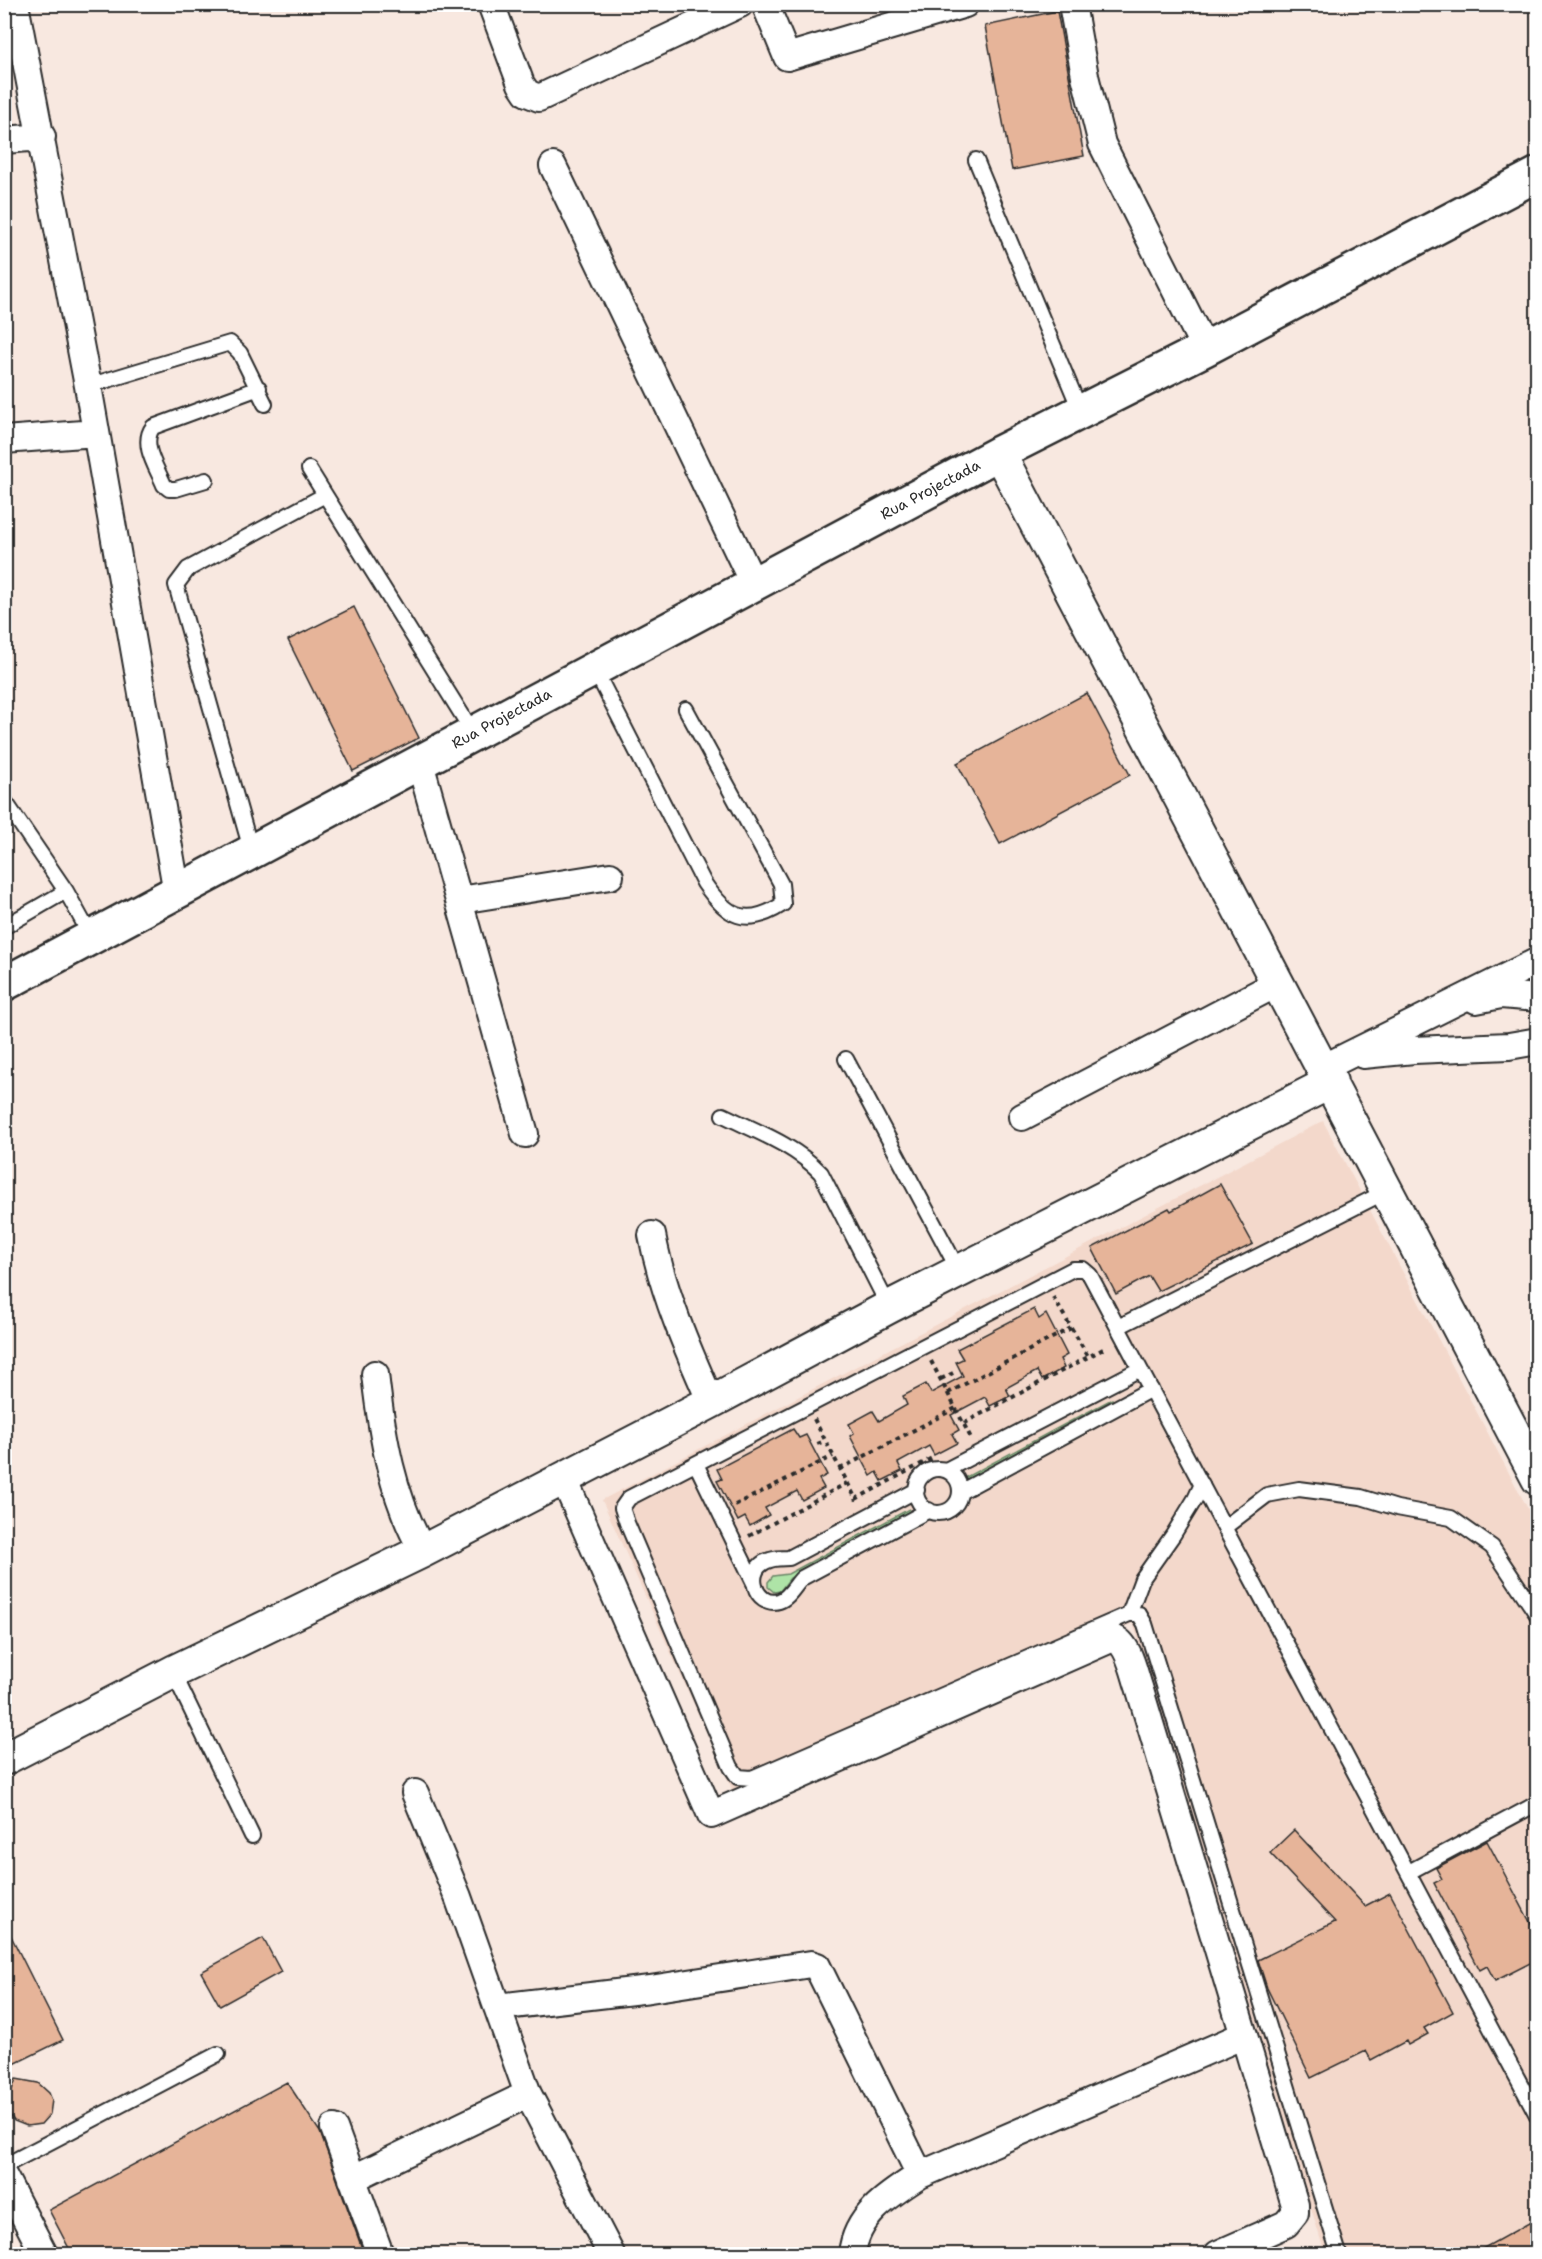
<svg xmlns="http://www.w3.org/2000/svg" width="1542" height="2259" viewBox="0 0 1542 2259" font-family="'Shantell Sans',sans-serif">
<rect width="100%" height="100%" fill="#f8e8e0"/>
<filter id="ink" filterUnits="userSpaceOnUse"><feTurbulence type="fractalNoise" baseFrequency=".0167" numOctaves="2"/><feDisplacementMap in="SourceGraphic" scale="12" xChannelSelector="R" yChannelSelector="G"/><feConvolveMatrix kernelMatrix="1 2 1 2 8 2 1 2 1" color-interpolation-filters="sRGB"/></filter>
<g filter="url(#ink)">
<path fill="#f3d8cb" d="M 1323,1121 L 1537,1526 L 1537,2254 L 1325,2254 L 1133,1623 L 736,1798 L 602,1500 Z"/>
<path fill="#aee4a7" stroke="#6c8869" stroke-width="1.5" d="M 1112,1399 L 1115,1403 L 969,1482 L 966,1477 Z
M 909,1509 L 911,1513 L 790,1578 L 780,1591 L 774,1592 L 768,1587 L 768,1582 L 773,1576 L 788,1574 Z"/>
<path fill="#e6b499" stroke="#2b2b2b" stroke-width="1.5" d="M 1057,11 L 1084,156 L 1012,170 L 985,26 Z
M 354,607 L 419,738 L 353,771 L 288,640 Z
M 1087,693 L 1130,775 L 1000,844 L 957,763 Z
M 1220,1184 L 1253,1244 L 1158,1291 L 1149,1276 L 1116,1294 L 1092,1248 L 1169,1208 L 1171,1211 Z
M 1034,1309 L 1039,1319 L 1046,1314 L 1067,1355 L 1060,1359 L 1064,1368 L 1042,1380 L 1037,1371 L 1006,1388 L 1010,1396 L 990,1406 L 985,1397 L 951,1415 L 959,1430 L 952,1434 L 957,1443 L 934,1455 L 929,1446 L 898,1463 L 902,1471 L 882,1481 L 877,1472 L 871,1476 L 850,1436 L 854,1433 L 849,1424 L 873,1411 L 879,1421 L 907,1405 L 903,1396 L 926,1384 L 931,1393 L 963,1376 L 956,1362 L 963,1359 L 957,1349 Z
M 793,1429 L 799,1438 L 806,1435 L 827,1475 L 819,1479 L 824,1488 L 802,1500 L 797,1491 L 765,1508 L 769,1515 L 750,1526 L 745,1517 L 738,1521 L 717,1481 L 722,1479 L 717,1469 Z
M 1294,1830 L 1365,1906 L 1390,1893 L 1453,2012 L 1424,2028 L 1428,2034 L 1408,2045 L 1406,2041 L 1371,2060 L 1366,2051 L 1311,2078 L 1267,1988 L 1258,1960 L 1335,1922 L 1270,1853 Z
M 1487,1841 L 1538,1937 L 1538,1959 L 1495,1981 L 1487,1966 L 1480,1970 L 1434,1883 L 1442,1879 L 1436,1868 Z
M 4,1922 L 63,2040 L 4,2069 Z
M 263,1938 L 281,1972 L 220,2006 L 201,1972 Z
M 16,2079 L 38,2083 L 49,2093 L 52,2100 L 50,2114 L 41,2124 L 27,2126 L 14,2121 L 10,2115 L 8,2100 Z
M 287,2082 L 320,2132 L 364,2254 L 72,2254 L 49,2210 Z
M 1538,2218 L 1538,2254 L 1473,2254 Z"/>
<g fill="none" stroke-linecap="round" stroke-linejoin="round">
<g stroke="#2b2b2b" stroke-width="18">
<path id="service" d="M 976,160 L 1081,412
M 88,386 L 230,343 L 240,353 L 265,404
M 309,469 L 474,734
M 206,480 L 176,489 L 169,489 L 164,485 C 157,468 140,444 153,427 L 259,388
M 595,670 L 704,883 C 727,917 746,928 783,904 L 781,884 L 686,709
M 4,800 L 66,891 L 92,938
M 252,853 L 176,585 L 188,569 L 325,495
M 4,927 L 66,891
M 846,1059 L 959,1271
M 723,1115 C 758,1132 794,1145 821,1173 L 889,1307
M 1118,1327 L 1387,1191
M 696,1464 L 754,1583
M916 1491a22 22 0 1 1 44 0a22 22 0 1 1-44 0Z
M 946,1470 L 1140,1369
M 917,1490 L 789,1558 C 783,1558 776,1558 770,1560 C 742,1568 755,1608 779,1601 C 789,1598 795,1585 802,1578 L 929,1510
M 960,1492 L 1151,1389
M 1225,1527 L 1267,1495 L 1299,1489 L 1361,1497 L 1397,1508 L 1451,1518 L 1492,1547 L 1538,1616
M 1129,1614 L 1142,1579 L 1173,1535 L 1195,1499 L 1202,1484
M 173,1672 L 252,1836
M 1409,1872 L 1538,1803
M 4,2166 L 218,2054
M 1339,2254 L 1145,1624 L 1139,1614 L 1129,1614 L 752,1778 L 738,1777 L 731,1767 L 627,1523 L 622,1508 L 629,1498 L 1073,1269 L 1083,1269 L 1090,1275 L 1538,2117"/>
</g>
<g stroke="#2b2b2b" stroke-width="30">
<path id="minor" d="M 15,4 L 88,386 L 177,893
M 491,4 L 521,84 L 527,93 L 539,98 L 740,4
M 765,4 L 787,57 L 965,4
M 1072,4 L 1085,76 L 1102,144 L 1205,349
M 4,140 L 42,137
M 553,166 L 754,585
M 4,440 L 96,433
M 420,763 L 525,1134
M 460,900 L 610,876
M 1476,1000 L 1501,995 L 1538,998
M 1363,1055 L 1414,1050 L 1509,1046 L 1538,1041
M 1323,1068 L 1538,961
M 1022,1117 L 1278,983
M 652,1235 C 663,1293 687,1348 711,1402
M 375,1374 C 382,1436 392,1497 423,1551
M 564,1479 L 711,1815 L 1113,1638 C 1129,1643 1134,1673 1139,1687 L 1295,2205 L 1295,2213 L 1286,2224 L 1218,2254
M 415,1793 L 458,1897 L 528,2094 L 611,2254
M 497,2007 L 650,1989 L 811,1964 L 817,1966 L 920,2175
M 334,2128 L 380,2254
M 4,2177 L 44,2254
M 352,2179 L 528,2094
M 852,2254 C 856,2215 889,2195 920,2175 L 1244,2035"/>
</g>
<g stroke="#2b2b2b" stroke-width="36">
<path id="tertiary" d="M 999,453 L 1538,1479
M 4,1759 L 173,1672 L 423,1551 L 711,1402 L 889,1307 L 1331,1082"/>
</g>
<g stroke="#2b2b2b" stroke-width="38">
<g id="secondary">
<path id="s1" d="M 4,984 L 999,453 L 1205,349 L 1538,174"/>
</g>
</g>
<path stroke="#2b2b2b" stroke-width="4" stroke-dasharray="4.5 4.5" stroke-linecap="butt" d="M 1053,1297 L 1088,1356
M 931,1361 L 971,1438 L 969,1438
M 941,1379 L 955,1372
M 948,1393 L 1071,1328
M 814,1419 L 856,1499 L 934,1457
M 964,1423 L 1105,1348
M 817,1444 L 825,1441
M 840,1469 L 956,1408
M 735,1505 L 833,1456
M 749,1536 L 847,1483"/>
<use href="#service" stroke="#fff" stroke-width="14"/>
<use href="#minor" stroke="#fff" stroke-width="26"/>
<use href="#tertiary" stroke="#fff" stroke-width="32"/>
<use href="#secondary" stroke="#fff" stroke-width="33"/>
</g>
</g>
<g text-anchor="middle" stroke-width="6" stroke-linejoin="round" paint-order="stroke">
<g font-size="15" fill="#2b2b2b" stroke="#fff">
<text dy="5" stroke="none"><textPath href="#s1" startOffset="1050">Rua Projectada</textPath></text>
<text dy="5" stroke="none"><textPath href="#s1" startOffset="564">Rua Projectada</textPath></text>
</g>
</g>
<rect width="1542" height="2259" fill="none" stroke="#fff" stroke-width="24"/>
<rect x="12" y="12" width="1518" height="2235" fill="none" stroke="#2b2b2b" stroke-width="2" filter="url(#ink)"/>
</svg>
